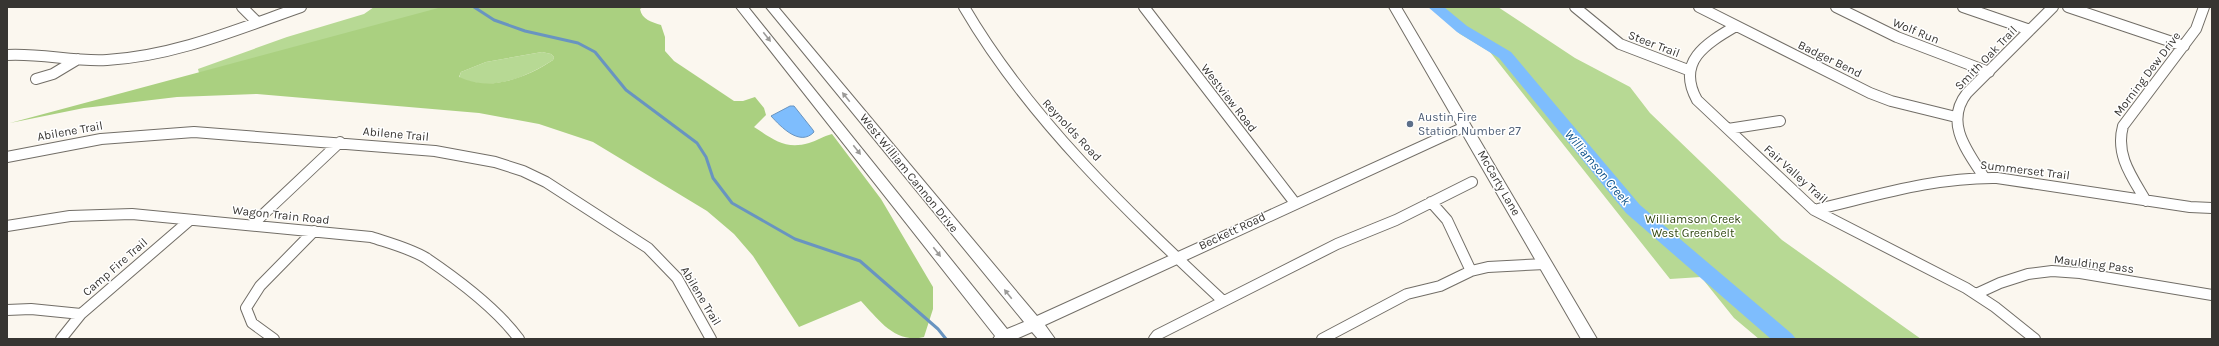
<svg xmlns="http://www.w3.org/2000/svg" width="2219" height="346" viewBox="0 0 2219 346" font-family="Karla,sans-serif">
<rect width="100%" height="100%" fill="#fbf7ef"/>
<path fill="#b7d994" d="M 374,7 L 444,8 L 199,73 L 198,69 L 287,37 L 364,14 Z
M 1432,7 L 1498,7 L 1575,58 L 1630,87 L 1650,113 L 1782,240 L 1921,339 L 1759,339 L 1734,318 L 1701,277 L 1670,279 L 1490,52 L 1460,34 Z
M 542,52 L 551,54 L 554,57 L 553,60 C 525,78 491,92 459,78 L 461,72 L 486,62 Z"/>
<path fill="#aad080" fill-rule="evenodd" d="M 442,7 L 643,7 L 640,9 C 642,20 652,22 661,25 L 665,37 L 665,51 L 674,61 L 734,101 L 743,101 L 755,97 L 764,108 L 766,115 L 754,127 C 773,139 785,150 809,143 C 817,141 823,136 832,134 L 881,199 L 933,287 L 933,309 L 924,337 C 895,344 879,320 861,301 L 799,327 L 753,256 L 734,234 L 707,211 L 593,142 L 539,124 L 479,113 L 257,94 L 177,97 L 84,108 L 10,123 ZM 542,52 L 551,54 L 554,57 L 553,60 C 526,78 490,92 459,77 L 461,72 L 486,62 Z"/>
<path fill="#7ebdfd" stroke="#6994c0" d="M 790,106 L 794,106 L 813,130 L 814,132 C 800,147 781,127 771,116 Z"/>
<g fill="none" stroke-linecap="round" stroke-linejoin="round">
<path stroke="#6994c0" stroke-width="3" d="M 474,7 L 494,20 L 525,31 L 578,43 L 595,52 L 626,90 L 697,143 L 706,157 L 713,178 L 732,203 L 795,239 L 860,261 L 938,329 L 946,339"/>
<path fill="#7ebdfd" fill-rule="evenodd" d="M 1428,7 L 1444,7 L 1467,26 L 1511,52 L 1640,205 L 1792,334 L 1796,339 L 1771,339 L 1626,213 L 1499,58 L 1457,32 Z"/>
<g stroke="#726e67" stroke-width="12">
<path id="street" d="M 242,7 L 257,22
M 964,7 C 1030,120 1128,212 1223,301
M 1144,7 L 1295,203
M 1575,7 L 1620,44 L 1688,70
M 1699,7 L 1870,93 L 1891,101 L 1956,117
M 1836,7 L 1897,37 L 1989,72
M 1963,7 L 2030,30
M 2068,7 L 2184,46
M 1736,26 C 1705,44 1676,62 1697,100 L 1814,210 L 1966,288 L 1995,307 L 2035,339
M 7,55 C 41,53 74,62 107,60 C 175,56 238,29 301,7
M 36,79 L 53,74 L 78,59
M 1728,129 L 1780,121
M 7,157 L 101,139 L 194,132 L 435,151 L 495,162 L 523,171 L 546,182 L 648,248 L 677,278 L 711,339
M 1984,177 C 1967,151 1944,122 1967,93 L 2053,7
M 2146,201 C 2132,177 2115,155 2123,126 L 2196,29 L 2204,7
M 1431,202 L 1447,220 L 1471,271
M 1814,210 C 1875,196 1934,177 1997,178 L 2190,207 L 2212,208
M 252,225 L 340,142
M 7,226 L 70,216 L 132,214 L 371,237 C 389,243 409,248 426,258 C 457,279 497,309 519,339
M 1976,294 L 2000,283 L 2028,274 L 2052,271 L 2080,273 L 2212,295
M 7,310 L 31,309 L 81,314
M 61,339 L 81,314 L 190,220
M 274,339 L 252,323 L 246,308 L 260,286 L 314,231
M 1154,339 L 1157,335 L 1337,244 L 1396,220 L 1472,182
M 1322,339 L 1407,294 L 1440,286 L 1471,271 L 1488,267 L 1545,264"/>
</g>
<g stroke="#726e67" stroke-width="2">
<path id="secondary" d="M 736,7 L 748,7 L 1007,329 L 1024,322 L 766,7 L 778,7 L 1037,316 L 1457,125 L 1389,7 L 1401,7 L 1597,339 L 1581,339 L 1462,133 L 1045,325 L 1055,339 L 1038,339 L 1032,332 L 1016,339 L 993,339 L 995,336 Z"/>
</g>
<use href="#street" stroke="#fff" stroke-width="10"/>
<use href="#secondary" fill="#fff" fill-rule="evenodd"/>
</g>
<defs><path id="oneway-solid" d="M-6-.8H1V-3.2L6.5 0L1 3.2V.8H-6Z"/></defs>
<g fill="#9b9a98">
<use href="#oneway-solid" transform="translate(767 37) rotate(52)"/>
<use href="#oneway-solid" transform="translate(846 97) rotate(-129)"/>
<use href="#oneway-solid" transform="translate(857 150) rotate(52)"/>
<use href="#oneway-solid" transform="translate(937 252) rotate(52)"/>
<use href="#oneway-solid" transform="translate(1008 294) rotate(-129)"/>
</g>
<circle fill="#5c6f8a" stroke="#fff" stroke-width="1.5" cx="1410" cy="124" r="4"/>
<g text-anchor="middle" stroke-width="3" stroke-linejoin="round" paint-order="stroke">
<g font-size="12" fill="#373532" stroke="#fff">
<text transform="translate(1916 31) rotate(22)" y="4">Wolf Run</text>
<text transform="translate(1654 44) rotate(21)" y="4">Steer Trail</text>
<text transform="translate(1986 58) rotate(-46)" y="4">Smith Oak Trail</text>
<text transform="translate(1830 59) rotate(26)" y="4">Badger Bend</text>
<text transform="translate(2147 74) rotate(-53)" y="4">Morning Dew Drive</text>
<text transform="translate(1229 98) rotate(52)" y="4">Westview Road</text>
<text transform="translate(1072 130) rotate(47)" y="4">Reynolds Road</text>
<text transform="translate(70 131) rotate(-10)" y="4">Abilene Trail</text>
<text transform="translate(396 134) rotate(5)" y="4">Abilene Trail</text>
<text transform="translate(2025 170) rotate(7)" y="4">Summerset Trail</text>
<text transform="translate(909 173) rotate(51)" y="4">West William Cannon Drive</text>
<text transform="translate(1796 174) rotate(42)" y="4">Fair Valley Trail</text>
<text transform="translate(1499 183) rotate(60)" y="4">McCarty Lane</text>
<text transform="translate(281 215) rotate(6)" y="4">Wagon Train Road</text>
<text transform="translate(1232 231) rotate(-25)" y="4">Beckett Road</text>
<text transform="translate(2094 264) rotate(7)" y="4">Maulding Pass</text>
<text transform="translate(115 267) rotate(-41)" y="4">Camp Fire Trail</text>
<text transform="translate(701 296) rotate(59)" y="4">Abilene Trail</text>
</g>
<g font-size="12" fill="#4e5e75" stroke="#fff" text-anchor="start">
<text x="1418" y="121">Austin Fire<tspan x="1418" dy="14">Station Number 27</tspan></text>
</g>
<g font-size="12" fill="#314810" stroke="#fff">
<text x="1693" y="223">Williamson Creek<tspan x="1693" dy="14">West Greenbelt</tspan></text>
</g>
<g font-size="13" font-style="italic" fill="#0e538c" stroke="#fff">
<text transform="translate(1598 167) rotate(50)" y="5">Williamson Creek</text>
</g>
</g>
<rect width="2219" height="346" fill="none" stroke="#373532" stroke-width="16"/>
</svg>
